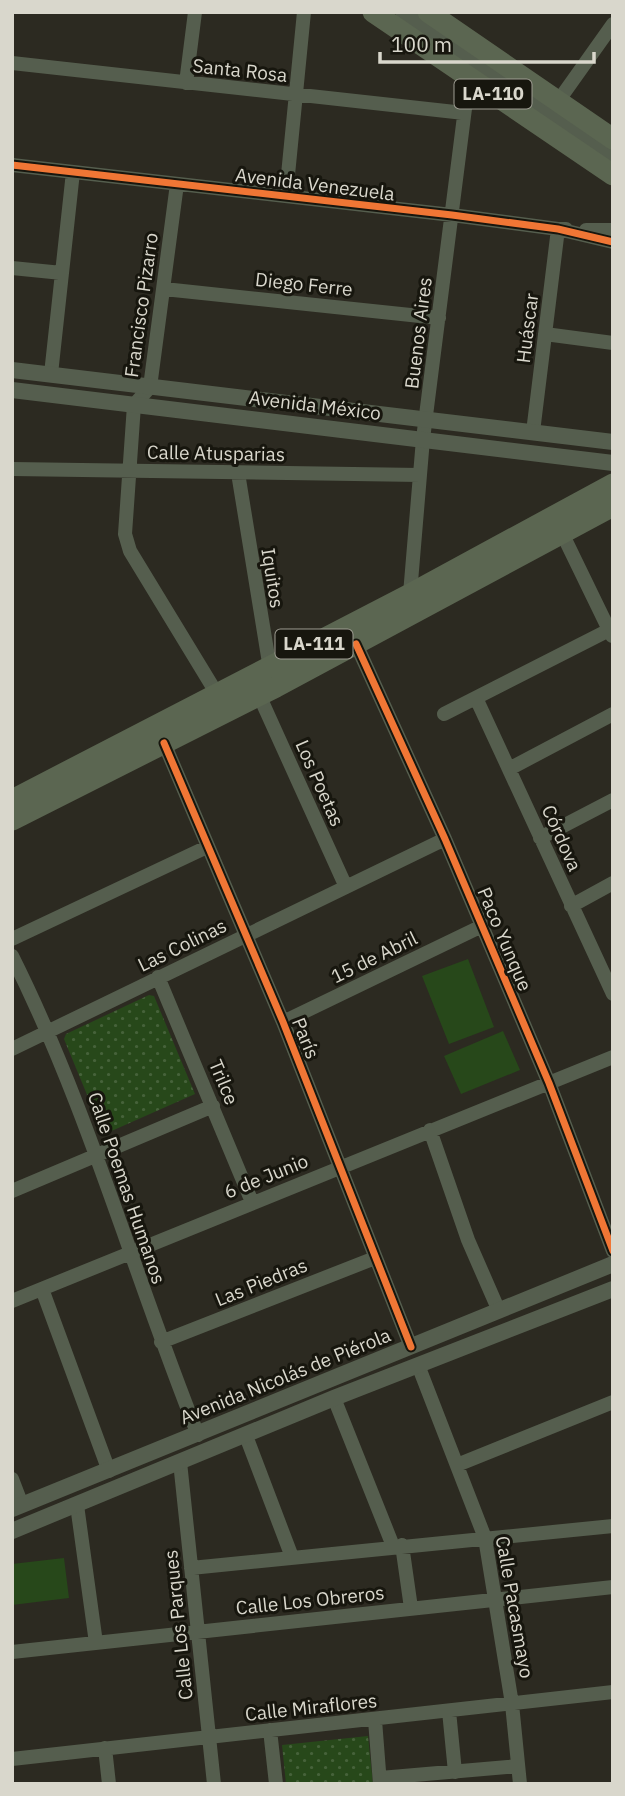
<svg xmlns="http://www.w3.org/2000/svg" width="625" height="1796" viewBox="0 0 625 1796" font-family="'IBM Plex Sans',sans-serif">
<defs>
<pattern id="park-dots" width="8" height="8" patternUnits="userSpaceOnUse" patternTransform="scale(1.75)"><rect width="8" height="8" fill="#27481a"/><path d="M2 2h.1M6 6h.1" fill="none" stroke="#46623a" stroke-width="1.8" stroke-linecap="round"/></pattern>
</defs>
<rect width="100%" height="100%" fill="#2c2a21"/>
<path fill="#27481a" d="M 468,959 L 494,1027 L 449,1044 L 422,976 Z
M 503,1031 L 520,1070 L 461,1094 L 444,1056 Z
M 64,1558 L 69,1598 L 12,1605 L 12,1564 Z"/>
<path fill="url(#park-dots)" d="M 149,995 L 154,996 L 195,1094 L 107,1133 L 102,1131 L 64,1039 L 66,1034 Z
M 368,1736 L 373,1784 L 286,1784 L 282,1745 Z"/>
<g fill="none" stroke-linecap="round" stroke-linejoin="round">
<path stroke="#555e4e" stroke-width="14" d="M 12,63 L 464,113
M 186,83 L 195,12
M 559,100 L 613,24
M 12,165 L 452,215 L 558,229 L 613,242
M 177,184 L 150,387 L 134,405 L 125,534 L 130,551 L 217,694
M 286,195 L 304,12
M 586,230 L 613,230
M 12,268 L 62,273
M 164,289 L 439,318
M 545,334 L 613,343
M 51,374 L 73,172
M 533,432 L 558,229 L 566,229
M 12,469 L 420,475
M 238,473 L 271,675
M 562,533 L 612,636
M 410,594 L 423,439 L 469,77
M 356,644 L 445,839 L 549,1083 L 613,1251
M 259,695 L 346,887
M 476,698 L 613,994
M 444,714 L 613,628
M 164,743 L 283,1022 L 411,1347
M 509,769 L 613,714
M 540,838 L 613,800
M 571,906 L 613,883
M 12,939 L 207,847
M 12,956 C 89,1110 134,1276 198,1435
M 158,977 L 252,1202
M 283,1022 L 482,926
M 12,1049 L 445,839
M 430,1130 L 468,1240 L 499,1311
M 12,1191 L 213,1106
M 42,1289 L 109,1471
M 12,1301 L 613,1057
M 161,1342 L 375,1258
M 418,1365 L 485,1538 L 512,1704 L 520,1784
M 334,1398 L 393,1546
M 246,1436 L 292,1557
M 180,1462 L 214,1784
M 457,1465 L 613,1402
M 12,1479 L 22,1505
M 77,1505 L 96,1643
M 402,1545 L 411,1608
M 191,1568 L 613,1526
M 12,1652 L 613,1587
M 449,1711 L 455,1772
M 375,1720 L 380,1784
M 270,1730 L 276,1784
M 105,1748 L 109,1784
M 12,1759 L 613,1692
M 380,1778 L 518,1766"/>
<path stroke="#555e4e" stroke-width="16" d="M 403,12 L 613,158
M 12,370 L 613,442
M 12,390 L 613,463
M 12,1509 L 613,1264
M 12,1531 L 334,1398 L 613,1289"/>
<path stroke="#5b6651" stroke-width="21" d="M 373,12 L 613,175
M 428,12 L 613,139
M 12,800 L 410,594 L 613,484
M 12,820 L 276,687 L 613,506"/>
<g stroke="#17160e" stroke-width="11">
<path id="cycleway" d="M 12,165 L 452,215 L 558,229 L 613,242
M 356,644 L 445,839 L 549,1083 L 613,1251
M 164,743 L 283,1022 L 411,1347"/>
</g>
<use href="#cycleway" stroke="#f07635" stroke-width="7"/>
</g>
<g text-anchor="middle" stroke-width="6" stroke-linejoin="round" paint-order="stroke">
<g fill="#17160e" stroke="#9f9d93" stroke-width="2">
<rect x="454.5" y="79.5" width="77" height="29" rx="5"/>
<rect x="275.5" y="629.5" width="77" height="29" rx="5"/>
</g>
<g font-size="18" font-weight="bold" fill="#d9d7cc">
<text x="493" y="100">LA-110</text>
<text x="314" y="650">LA-111</text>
</g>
<g font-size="19" fill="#d9d7cc" stroke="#17160e">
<text transform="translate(240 70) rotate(6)" y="7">Santa Rosa</text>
<text transform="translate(315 184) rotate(7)" y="7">Avenida Venezuela</text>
<text transform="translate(304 284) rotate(6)" y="7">Diego Ferre</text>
<text transform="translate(141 305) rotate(-82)" y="7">Francisco Pizarro</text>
<text transform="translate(527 328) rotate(-83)" y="7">Huáscar</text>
<text transform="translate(418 333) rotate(-83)" y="7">Buenos Aires</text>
<text transform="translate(315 405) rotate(7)" y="7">Avenida México</text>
<text transform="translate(216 453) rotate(1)" y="7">Calle Atusparias</text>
<text transform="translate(273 578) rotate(81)" y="7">Iquitos</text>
<text transform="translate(320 783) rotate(66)" y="7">Los Poetas</text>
<text transform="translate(562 838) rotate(66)" y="7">Córdova</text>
<text transform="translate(505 939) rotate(67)" y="7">Paco Yunque</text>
<text transform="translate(182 945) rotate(-26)" y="7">Las Colinas</text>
<text transform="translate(374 957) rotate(-26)" y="7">15 de Abril</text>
<text transform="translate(306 1038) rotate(68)" y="7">París</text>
<text transform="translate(224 1082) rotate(67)" y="7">Trilce</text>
<text transform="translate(266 1176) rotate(-22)" y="7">6 de Junio</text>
<text transform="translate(127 1188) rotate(71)" y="7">Calle Poemas Humanos</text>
<text transform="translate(261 1282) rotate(-22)" y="7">Las Piedras</text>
<text transform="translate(285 1376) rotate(-22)" y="7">Avenida Nicolás de Piérola</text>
<text transform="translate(310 1600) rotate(-6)" y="7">Calle Los Obreros</text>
<text transform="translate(515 1607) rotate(80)" y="7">Calle Pacasmayo</text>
<text transform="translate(178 1625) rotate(-96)" y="7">Calle Los Parques</text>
<text transform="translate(311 1707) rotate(-6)" y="7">Calle Miraflores</text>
</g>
</g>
<rect width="625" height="1796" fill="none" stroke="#d9d7cc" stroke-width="28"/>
<path d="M380 52v10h214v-10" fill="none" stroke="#d9d7cc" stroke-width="3.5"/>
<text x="391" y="52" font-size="21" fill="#d9d7cc" stroke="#17160e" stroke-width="5" paint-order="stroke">100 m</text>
</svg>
